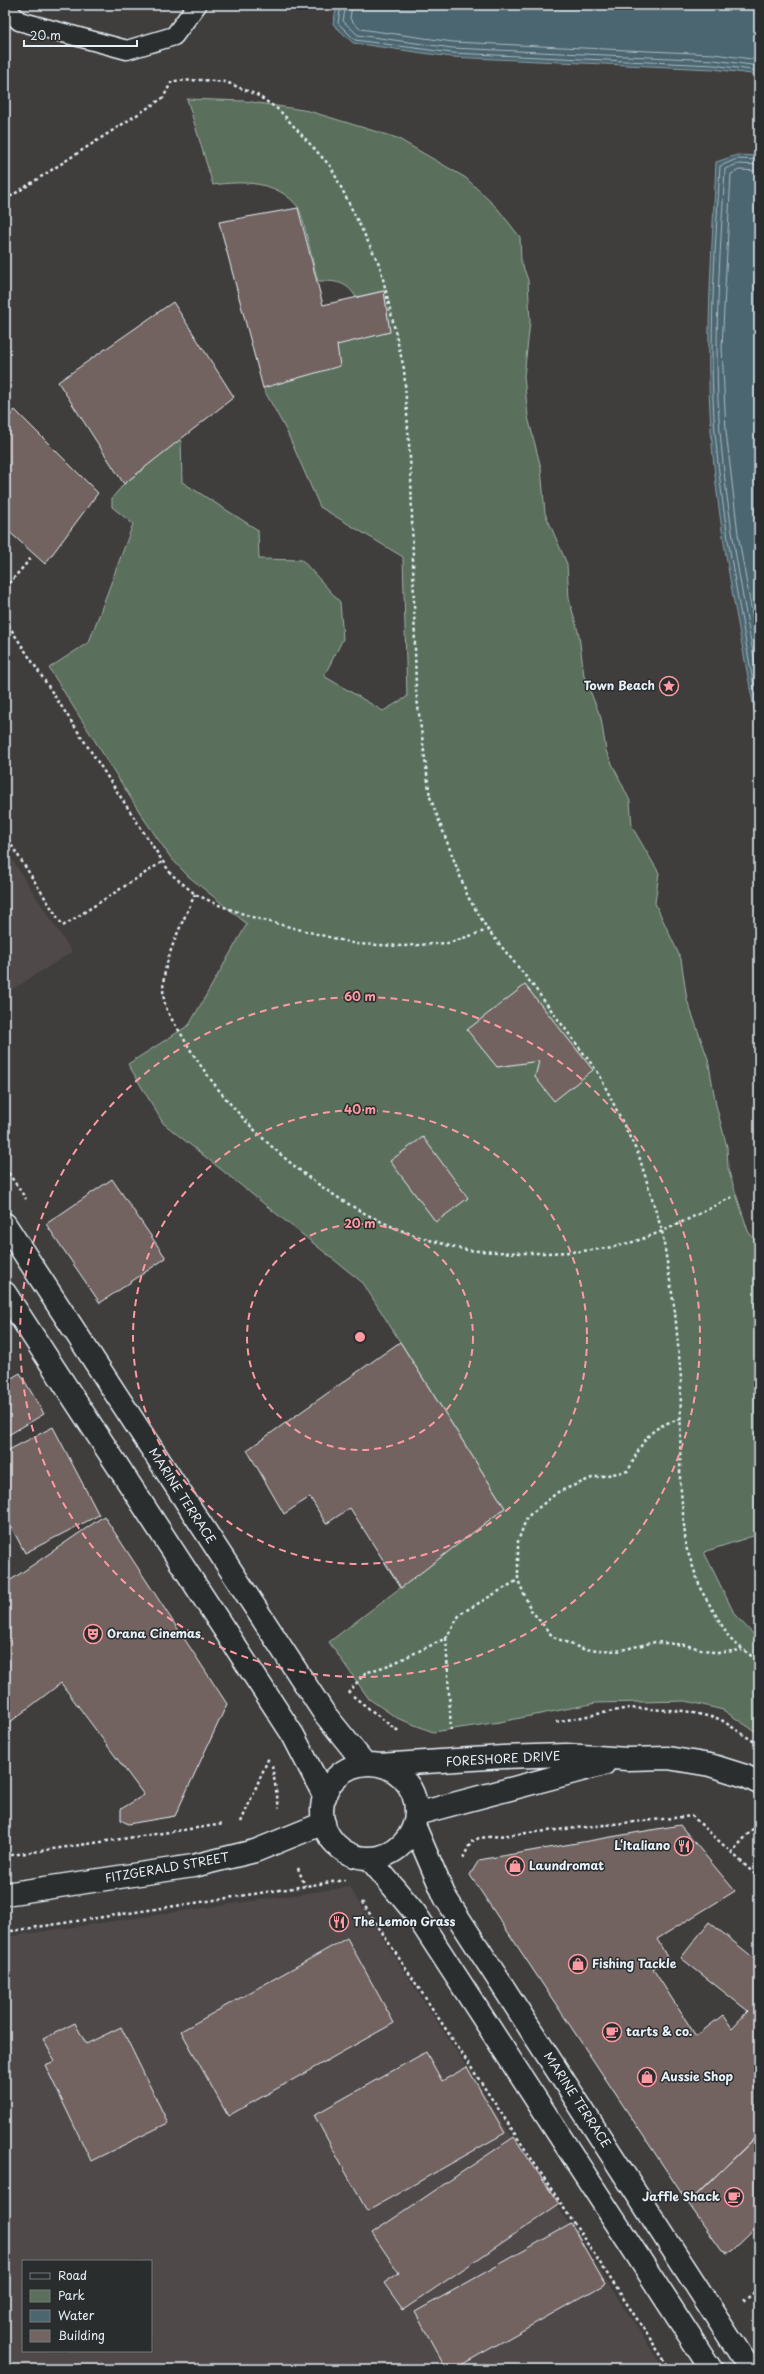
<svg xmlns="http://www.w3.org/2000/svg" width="764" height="2374" viewBox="0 0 764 2374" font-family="'Playpen Sans',sans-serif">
<rect width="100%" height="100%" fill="#403e3d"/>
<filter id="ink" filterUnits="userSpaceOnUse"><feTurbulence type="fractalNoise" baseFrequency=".025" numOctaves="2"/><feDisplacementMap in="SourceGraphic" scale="8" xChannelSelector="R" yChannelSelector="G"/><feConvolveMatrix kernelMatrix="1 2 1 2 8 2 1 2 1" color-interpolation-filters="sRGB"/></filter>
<g filter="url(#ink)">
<path fill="#4f4948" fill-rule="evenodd" d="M 5,849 L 72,952 L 5,994 Z
M 349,1887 L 664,2369 L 5,2369 L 5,1937 ZM 23,2261 L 151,2261 L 151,2351 L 23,2351 Z"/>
<path fill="#5a705c" stroke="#a1b0aa" d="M 187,99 L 245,101 L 309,111 L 397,138 L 466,178 L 498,209 L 520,237 L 521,261 L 528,280 L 530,322 L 524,376 L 528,417 L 541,468 L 545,513 L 567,564 L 569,599 L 579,635 L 584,676 L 601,718 L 606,751 L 630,801 L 632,827 L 659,873 L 655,903 L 681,959 L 687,1000 L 708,1059 L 716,1105 L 727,1147 L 728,1169 L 748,1231 L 759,1246 L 759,1534 L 704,1552 L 735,1615 L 759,1640 L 759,1734 L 723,1710 L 686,1701 L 596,1703 L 500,1722 L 433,1732 L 397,1718 L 369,1699 L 329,1642 L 505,1508 L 363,1283 L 163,1123 L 128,1064 L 189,1025 L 247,924 L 188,876 L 171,858 L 144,819 L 49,668 L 89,642 L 133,524 L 112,507 L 112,498 L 124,484 L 181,438 L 182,482 L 258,530 L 259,559 L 302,560 L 340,602 L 343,639 L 324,676 L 383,711 L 407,697 L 403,557 L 320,507 L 286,430 L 263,388 L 337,345 L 383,291 L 356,297 C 346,281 335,281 318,281 C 314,269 303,215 298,207 C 277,180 242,181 213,185 Z"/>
<path fill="#4c6670" stroke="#8a9ea6" d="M 337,5 L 759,5 L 759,75 L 713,69 L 451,57 L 353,43 L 333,24 Z
M 737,155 L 759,156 L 759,736 C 741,635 718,534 711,431 C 705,341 712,252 716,162 Z"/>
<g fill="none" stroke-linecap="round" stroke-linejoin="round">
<path stroke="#aab9c2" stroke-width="1" d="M 341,5 L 338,23 L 355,40 L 452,53 L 714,65 L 759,71
M 346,5 L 343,21 L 358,35 L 452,48 L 714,60 L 759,66
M 352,5 L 350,19 L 360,29 L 453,42 L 714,54 L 759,60
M 759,160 L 737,159 L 720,166 C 715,254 708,344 715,432 C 723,527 742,620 759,714
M 759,165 L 738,164 L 725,169 C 720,257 713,345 720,432 C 727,518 744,601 759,686
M 759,171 L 739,170 L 731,174 L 722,347 L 726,431 L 738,534 L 759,652"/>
</g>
<path fill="#726460" stroke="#e8f1f8" d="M 298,208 L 323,305 L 384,291 L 390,332 L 337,345 L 340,366 L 263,388 L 219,222 Z
M 173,302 L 234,397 L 124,484 L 58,382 Z
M 15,410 L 98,493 L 45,564 L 5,528 L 5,421 Z
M 525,985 L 593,1070 L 554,1101 L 535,1077 L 539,1061 L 497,1067 L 467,1030 Z
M 423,1137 L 468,1198 L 436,1222 L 390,1161 Z
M 112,1179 L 166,1258 L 100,1303 L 46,1224 Z
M 400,1342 L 505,1508 L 401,1588 L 350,1508 L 326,1524 L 310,1497 L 284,1514 L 247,1450 Z
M 20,1373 L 44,1414 L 5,1437 L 5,1382 Z
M 53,1427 L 99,1515 L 25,1553 L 5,1515 L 5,1452 Z
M 104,1516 L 227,1704 L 175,1816 L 128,1824 L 121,1820 L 121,1809 L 144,1795 L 61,1683 L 5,1726 L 5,1584 Z
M 680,1825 L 735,1891 L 657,1939 L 668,1959 L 653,1969 L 696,2036 L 723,2015 L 732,2028 L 748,2011 L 681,1958 L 709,1922 L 759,1962 L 759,2134 L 688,2203 L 470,1875 L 479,1860 Z
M 347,1938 L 394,2023 L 228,2116 L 181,2031 Z
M 75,2023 L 86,2044 L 121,2027 L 168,2123 L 91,2161 L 45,2065 L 55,2061 L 43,2039 Z
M 426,2052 L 442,2081 L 467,2067 L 505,2133 L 367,2211 L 314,2115 Z
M 759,2134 L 759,2225 L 733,2250 L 728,2253 L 722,2251 L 688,2203 Z
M 514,2137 L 559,2204 L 403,2310 L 384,2283 L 399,2273 L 372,2233 Z
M 571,2224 L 605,2284 L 454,2369 L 446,2369 L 415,2312 Z"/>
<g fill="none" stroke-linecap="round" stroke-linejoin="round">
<g stroke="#e8f1f8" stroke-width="21">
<path id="lane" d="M 5,7 L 19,21 L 127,50 L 174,36 L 197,5"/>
</g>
<g stroke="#e8f1f8" stroke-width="25">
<path id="secondary" d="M 5,1224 L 324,1713 L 365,1764
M 5,1293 L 293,1735 L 325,1797
M322 1811a47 47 0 1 1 94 0a47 47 0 1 1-94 0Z
M 379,1765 L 503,1757 L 566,1755 L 627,1759 L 668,1758 L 710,1765 L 745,1776 L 759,1783
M 416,1814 L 604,1764
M 414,1825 L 445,1897 L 750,2369
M 369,1858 L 415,1913 L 711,2369
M 5,1894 L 193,1866 L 255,1851 L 324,1823"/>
</g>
<path stroke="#e8f1f8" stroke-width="2.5" stroke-dasharray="3 3" stroke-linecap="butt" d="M 5,200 L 163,98 L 172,81 L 202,80 L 226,82 L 257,95 L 279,110 L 331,167 L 380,266 L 404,369 L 411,473 L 416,691 L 430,797 L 468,897 L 488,930 L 531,983 L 599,1074 L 639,1156 L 662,1231 L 675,1312 L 681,1378 L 680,1480 L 686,1547 L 701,1590 L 730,1639 L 759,1662
M 5,401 L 7,403
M 5,588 L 32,557
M 5,620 L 171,874 L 195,894 L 221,906 L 255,918 L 356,944 L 404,946 L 448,943 L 488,930
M 5,835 L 63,926 L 162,862
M 195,894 C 182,925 156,970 165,1004 C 168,1016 178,1028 184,1039 C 235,1128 338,1217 437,1242 C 447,1245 458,1249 468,1250 C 513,1254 569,1255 612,1247 C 652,1240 698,1214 734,1196
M 5,1168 L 26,1199
M 681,1419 C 648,1426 642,1443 628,1471 L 592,1478 L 558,1492 L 527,1517 L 518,1541 L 518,1580 L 531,1610 L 553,1637 L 583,1649 L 617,1651 L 655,1642 L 685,1645 L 717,1653 L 742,1650
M 446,1638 L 451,1730
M 348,1693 L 365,1673 L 392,1664 L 446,1638 L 460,1614 L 518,1580
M 353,1696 L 395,1729 L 400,1731
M 556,1722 L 629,1708 L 685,1711 L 720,1719 L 759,1745
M 272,1766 L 279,1808
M 241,1822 L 269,1757
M 731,1853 L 759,1822
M 5,1856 L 224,1824
M 463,1858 L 471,1842 L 479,1838 L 692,1816 L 759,1878
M 298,1868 L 305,1886
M 362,1902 L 670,2369
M 5,1932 L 345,1880
M 743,2301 L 759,2287"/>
<use href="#lane" stroke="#2a2d2e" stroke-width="18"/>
<use href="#secondary" stroke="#2a2d2e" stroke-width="22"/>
</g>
</g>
<g fill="none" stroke="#ff9aa2" stroke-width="2" stroke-dasharray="7 5">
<circle cx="360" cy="1337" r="113"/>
<circle cx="360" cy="1337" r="227"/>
<circle cx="360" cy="1337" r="340"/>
</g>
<defs>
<g id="sight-ring" transform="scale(1)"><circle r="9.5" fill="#2a2d2e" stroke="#ff9aa2" stroke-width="1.5"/><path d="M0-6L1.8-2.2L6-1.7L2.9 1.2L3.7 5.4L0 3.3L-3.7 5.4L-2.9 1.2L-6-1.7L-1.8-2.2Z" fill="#ff9aa2"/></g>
<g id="theatre-ring" transform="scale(1)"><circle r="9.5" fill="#2a2d2e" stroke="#ff9aa2" stroke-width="1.5"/><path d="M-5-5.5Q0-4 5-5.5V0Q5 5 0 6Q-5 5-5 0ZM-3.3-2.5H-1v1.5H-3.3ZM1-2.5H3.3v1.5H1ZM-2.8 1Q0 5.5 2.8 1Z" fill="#ff9aa2"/></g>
<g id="restaurant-ring" transform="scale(1)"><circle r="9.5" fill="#2a2d2e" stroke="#ff9aa2" stroke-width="1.5"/><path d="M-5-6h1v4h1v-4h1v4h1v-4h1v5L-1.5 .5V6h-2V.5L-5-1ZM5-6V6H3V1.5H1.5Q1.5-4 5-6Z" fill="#ff9aa2"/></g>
<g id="shop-ring" transform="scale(1)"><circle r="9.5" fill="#2a2d2e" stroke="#ff9aa2" stroke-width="1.5"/><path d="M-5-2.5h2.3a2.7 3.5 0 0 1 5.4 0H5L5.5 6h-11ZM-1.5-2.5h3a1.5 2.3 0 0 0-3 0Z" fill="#ff9aa2"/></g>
<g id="cafe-ring" transform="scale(1)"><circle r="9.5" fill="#2a2d2e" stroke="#ff9aa2" stroke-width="1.5"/><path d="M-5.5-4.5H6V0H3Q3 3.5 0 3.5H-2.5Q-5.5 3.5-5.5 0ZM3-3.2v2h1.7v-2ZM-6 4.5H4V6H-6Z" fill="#ff9aa2"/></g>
</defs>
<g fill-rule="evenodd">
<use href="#sight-ring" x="669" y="686"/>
<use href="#theatre-ring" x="93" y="1634"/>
<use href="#restaurant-ring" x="684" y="1846"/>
<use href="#shop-ring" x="515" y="1866"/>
<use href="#restaurant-ring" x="339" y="1922"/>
<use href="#shop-ring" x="578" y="1964"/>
<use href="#cafe-ring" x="612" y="2032"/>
<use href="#shop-ring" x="647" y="2077"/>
<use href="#cafe-ring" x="734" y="2197"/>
</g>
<g text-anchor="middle" stroke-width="3" stroke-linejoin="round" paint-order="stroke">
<g font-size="12" font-weight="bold" fill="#e8f1f8" stroke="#2a2d2e" text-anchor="start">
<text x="655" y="690" text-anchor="end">Town Beach</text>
<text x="107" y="1638">Orana Cinemas</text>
<text x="670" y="1850" text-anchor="end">L‘Italiano</text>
<text x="529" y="1870">Laundromat</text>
<text x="353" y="1926">The Lemon Grass</text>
<text x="592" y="1968">Fishing Tackle</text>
<text x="626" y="2036">tarts &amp; co.</text>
<text x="661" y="2081">Aussie Shop</text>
<text x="720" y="2201" text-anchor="end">Jaffle Shack</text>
</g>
<g font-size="12" fill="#e8f1f8" stroke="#2a2d2e">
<text transform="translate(182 1496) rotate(57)" y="4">MARINE TERRACE</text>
<text transform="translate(503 1759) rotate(-3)" y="4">FORESHORE DRIVE</text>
<text transform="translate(167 1868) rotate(-10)" y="4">FITZGERALD STREET</text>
<text transform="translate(577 2100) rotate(57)" y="4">MARINE TERRACE</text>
</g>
</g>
<circle cx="360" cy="1337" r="6" fill="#ff9aa2" stroke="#2a2d2e" stroke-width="2"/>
<g font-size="12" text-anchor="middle" font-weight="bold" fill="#ff9aa2" stroke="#2a2d2e" stroke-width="3" stroke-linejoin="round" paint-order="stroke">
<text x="360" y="1001">60 m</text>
<text x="360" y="1114">40 m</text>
<text x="360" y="1228">20 m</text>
</g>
<rect width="764" height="2374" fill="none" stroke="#2a2d2e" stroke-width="20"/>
<rect x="10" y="10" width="744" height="2354" fill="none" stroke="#e8f1f8" stroke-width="1.5" filter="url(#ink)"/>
<rect x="22" y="2260" width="130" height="92" fill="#2a2d2e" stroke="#767b7f"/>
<rect x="30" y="2273" width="20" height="6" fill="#2a2d2e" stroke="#767b7f"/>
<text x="58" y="2280" font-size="12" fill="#e8f1f8">Road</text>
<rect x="30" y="2290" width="20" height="12" fill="#5a705c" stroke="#767b7f"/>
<text x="58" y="2300" font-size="12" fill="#e8f1f8">Park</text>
<rect x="30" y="2310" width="20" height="12" fill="#4c6670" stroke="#767b7f"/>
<text x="58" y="2320" font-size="12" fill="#e8f1f8">Water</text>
<rect x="30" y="2330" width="20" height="12" fill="#726460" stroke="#767b7f"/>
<text x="58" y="2340" font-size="12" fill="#e8f1f8">Building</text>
<path d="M24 40v6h113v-6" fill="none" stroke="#e8f1f8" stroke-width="2"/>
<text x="30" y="40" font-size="12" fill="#e8f1f8" stroke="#2a2d2e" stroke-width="3" paint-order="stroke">20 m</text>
</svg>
